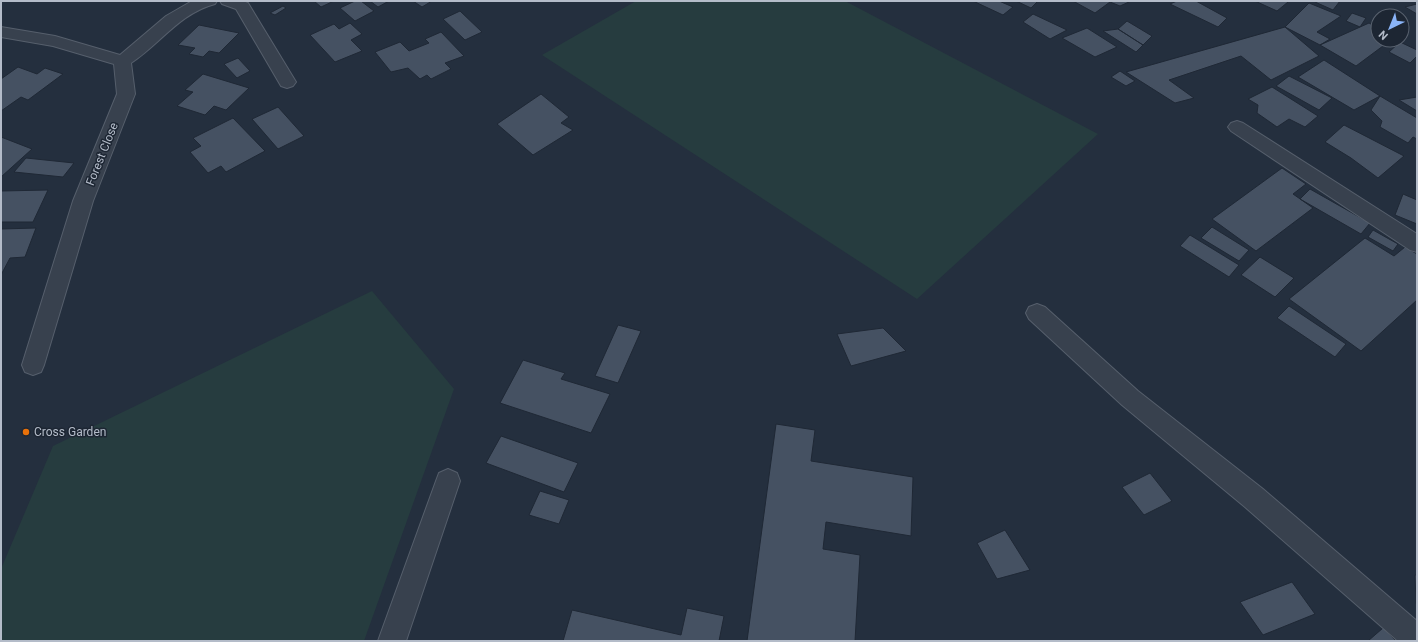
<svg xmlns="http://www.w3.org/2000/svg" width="1418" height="642" viewBox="0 0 1418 642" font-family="Roboto,sans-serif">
<rect width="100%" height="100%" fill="#242f3e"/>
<path fill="#263c3f" d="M 636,1 L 845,1 L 1098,134 L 917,299 L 542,55 Z
M 372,291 L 454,389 L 364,641 L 1,641 L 1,569 L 53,446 Z"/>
<path fill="#455162" stroke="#1f2835" d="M 314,1 L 334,1 L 321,7 Z
M 355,1 L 361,1 L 374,11 L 355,21 L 340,8 Z
M 370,1 L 389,1 L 378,7 Z
M 413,1 L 432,1 L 422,7 Z
M 973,1 L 999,1 L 1013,7 L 1003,15 Z
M 1016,1 L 1038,1 L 1031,8 Z
M 1073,1 L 1128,1 L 1129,2 L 1120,6 L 1110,2 L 1095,13 Z
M 1177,1 L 1196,1 L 1227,18 L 1218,27 L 1170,4 Z
M 1255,1 L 1286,1 L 1288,2 L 1277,11 Z
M 1316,1 L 1340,1 L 1333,10 L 1315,2 Z
M 1309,3 L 1341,16 L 1317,32 L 1330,39 L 1320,45 L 1285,27 Z
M 1417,4 L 1417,14 L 1405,7 Z
M 283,6 L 286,8 L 275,15 L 270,13 Z
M 460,11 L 482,32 L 465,40 L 443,19 Z
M 1352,13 L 1366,18 L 1360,27 L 1346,21 Z
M 1033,14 L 1067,30 L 1050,39 L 1023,22 Z
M 1127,21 L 1152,36 L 1143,45 L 1118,29 Z
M 350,23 L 362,34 L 351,40 L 362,51 L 335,62 L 310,35 L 334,24 L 339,29 Z
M 1369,23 L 1378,28 L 1378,40 L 1391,40 L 1356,66 L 1320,45 Z
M 199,25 L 239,33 L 219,53 L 209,51 L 203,57 L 189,54 L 195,48 L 178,45 Z
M 1285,27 L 1319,56 L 1271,80 L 1241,56 L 1169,80 L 1194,98 L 1175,103 L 1126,72 Z
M 1087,28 L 1117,47 L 1095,57 L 1062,38 Z
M 1118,29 L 1143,45 L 1136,52 L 1103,31 Z
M 441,32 L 464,56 L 445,63 L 451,69 L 431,79 L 427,75 L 420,79 L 408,68 L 391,72 L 375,52 L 400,42 L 409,51 L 429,43 L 425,39 Z
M 1400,42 L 1417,50 L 1417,56 L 1410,63 L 1389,52 Z
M 238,58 L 250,71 L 237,78 L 224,64 Z
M 1324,60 L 1380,96 L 1354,110 L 1298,77 Z
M 18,67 L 37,74 L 45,68 L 63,74 L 28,100 L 21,97 L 1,111 L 1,79 Z
M 1120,71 L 1135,81 L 1126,86 L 1111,77 Z
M 203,74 L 249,88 L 226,110 L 214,106 L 205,115 L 177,106 L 193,92 L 185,90 Z
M 1289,76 L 1332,98 L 1319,110 L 1276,86 Z
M 1272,87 L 1318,116 L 1305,127 L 1289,119 L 1277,127 L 1257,113 L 1258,105 L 1248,99 Z
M 541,94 L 569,117 L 561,123 L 573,130 L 533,155 L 497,124 Z
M 1380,96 L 1417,118 L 1417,139 L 1413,137 L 1408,143 L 1380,127 L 1382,121 L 1371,110 Z
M 1417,97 L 1417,111 L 1399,100 Z
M 278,107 L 304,136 L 278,149 L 252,119 Z
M 233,118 L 265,151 L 226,172 L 221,166 L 208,173 L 190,152 L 201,146 L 193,138 Z
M 1344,125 L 1404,156 L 1378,178 L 1351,158 L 1325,142 Z
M 1,137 L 32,149 L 1,177 Z
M 26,158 L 74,163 L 63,177 L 14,172 Z
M 1282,168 L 1306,184 L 1293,194 L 1313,208 L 1256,251 L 1212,219 Z
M 1310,189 L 1370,223 L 1361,234 L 1300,199 Z
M 48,190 L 33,222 L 1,222 L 1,191 Z
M 1403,194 L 1417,200 L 1417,224 L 1395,215 Z
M 1212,227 L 1249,250 L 1239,261 L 1201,238 Z
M 36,228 L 25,257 L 10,258 L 1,275 L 1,229 Z
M 1373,230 L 1398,244 L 1393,251 L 1368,237 Z
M 1190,235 L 1239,265 L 1229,277 L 1180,246 Z
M 1365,238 L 1394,256 L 1405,247 L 1417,254 L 1417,300 L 1361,351 L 1289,299 Z
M 1260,257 L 1294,278 L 1275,297 L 1241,275 Z
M 1289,306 L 1346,344 L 1335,357 L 1277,318 Z
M 618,325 L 641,331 L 618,383 L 595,376 Z
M 883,328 L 906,351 L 851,366 L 837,334 Z
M 523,360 L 565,373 L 561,379 L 610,394 L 591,433 L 500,403 Z
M 776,424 L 815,430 L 811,461 L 913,477 L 911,536 L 826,522 L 823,549 L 860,555 L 855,641 L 747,641 Z
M 501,436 L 578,463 L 564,492 L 486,463 Z
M 1150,473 L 1172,501 L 1144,515 L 1122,487 Z
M 540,491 L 569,500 L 559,524 L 529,515 Z
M 1005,530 L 1030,570 L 997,579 L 977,543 Z
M 1415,575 L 1417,575 L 1417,605 L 1416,603 Z
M 1292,582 L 1315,614 L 1263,635 L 1240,602 Z
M 687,608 L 724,616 L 719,641 L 563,641 L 572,610 L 681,635 Z
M 1383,628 L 1396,641 L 1368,641 Z"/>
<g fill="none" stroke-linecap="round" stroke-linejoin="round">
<g stroke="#565f6c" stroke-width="2">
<path id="minor" d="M 192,1 L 217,1 L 215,4 C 180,13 160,44 131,63 L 135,94 L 93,201 L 44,365 L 41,372 L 33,375 L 25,372 L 22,365 L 73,201 L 117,94 L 114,64 L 53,46 L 1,37 L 1,27 L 55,36 L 120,55 L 166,16 Z
M 220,1 L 243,1 L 248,3 L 296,82 L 293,86 L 287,88 L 281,86 L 236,9 L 222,4 Z
M 1237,121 L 1243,123 L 1417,234 L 1417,252 L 1410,250 L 1231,131 L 1228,127 L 1231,123 Z
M 1037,304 L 1045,307 L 1138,391 L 1263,489 L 1417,621 L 1417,641 L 1398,641 L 1245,507 L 1122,405 L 1029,319 L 1026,313 L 1029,307 Z
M 448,469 L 457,473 L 460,481 L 406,641 L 378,641 L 436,481 L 439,473 Z"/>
</g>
<use href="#minor" fill="#38414e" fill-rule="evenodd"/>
</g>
<circle fill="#e8710a" stroke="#1d2633" stroke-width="1.5" cx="26" cy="432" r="4"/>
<g text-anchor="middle" stroke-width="3" stroke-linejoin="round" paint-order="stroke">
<g font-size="12" fill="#b4bcc9" stroke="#1d2633">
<text transform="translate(102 154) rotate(-68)" y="4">Forest Close</text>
</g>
<g font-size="12" fill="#b4bcc9" stroke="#1d2633" text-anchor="start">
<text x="34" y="436">Cross Garden</text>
</g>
</g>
<rect width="1418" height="642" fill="none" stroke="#b4bcc9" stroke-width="4"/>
<g transform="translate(1390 28) rotate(223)"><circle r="19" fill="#1d2633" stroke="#59626f"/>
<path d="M0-3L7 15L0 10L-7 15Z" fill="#8ab4f8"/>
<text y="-6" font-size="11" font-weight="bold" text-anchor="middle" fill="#b4bcc9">N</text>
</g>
</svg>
